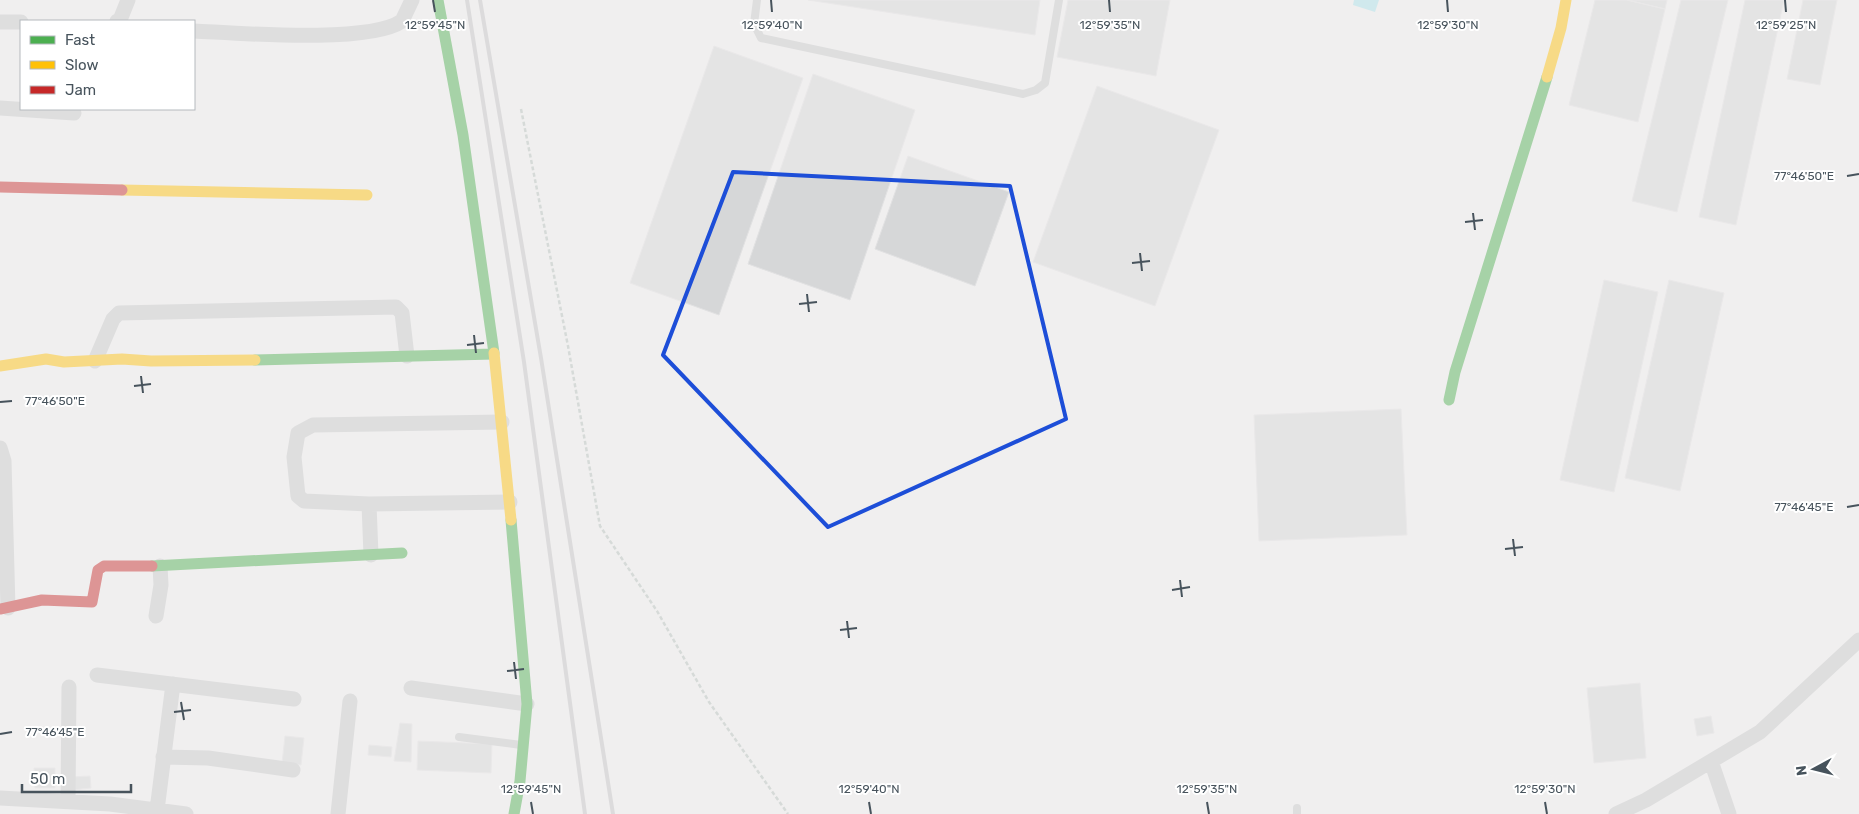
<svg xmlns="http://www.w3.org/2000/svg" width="1859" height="814" viewBox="0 0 1859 814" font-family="Rubik,sans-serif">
<rect width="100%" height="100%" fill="#f0efef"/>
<path fill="#a9e2ec" d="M 1354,0 L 1379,0 L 1375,12 L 1353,5 Z"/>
<path fill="#d6d7d8" stroke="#e1e1e2" d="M 808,0 L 1040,0 L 1035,35 Z
M 1068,0 L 1170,0 L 1156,76 L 1057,57 Z
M 1595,0 L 1627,0 L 1665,9 L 1638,122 L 1569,105 Z
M 1627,0 L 1667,0 L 1665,9 Z
M 1681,0 L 1728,0 L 1677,212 L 1632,201 Z
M 1745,0 L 1784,0 L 1736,225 L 1699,217 Z
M 1803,0 L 1837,0 L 1820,85 L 1787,79 Z
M 714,46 L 803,78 L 719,315 L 630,283 Z
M 813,74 L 915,110 L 850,300 L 748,264 Z
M 1097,86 L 1219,130 L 1155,306 L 1033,262 Z
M 908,156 L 1009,192 L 975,286 L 875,249 Z
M 1604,280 L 1658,292 L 1614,492 L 1560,480 Z
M 1669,280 L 1724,293 L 1680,491 L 1625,478 Z
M 1401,409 L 1407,535 L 1259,541 L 1254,415 Z
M 1640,683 L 1646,758 L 1594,763 L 1587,688 Z
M 1711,716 L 1714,733 L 1697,736 L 1694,719 Z
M 400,723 L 412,724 L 411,762 L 394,761 Z
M 285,736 L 304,738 L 301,765 L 282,763 Z
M 418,741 L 492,744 L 491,773 L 417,770 Z
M 369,745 L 392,747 L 391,757 L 368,755 Z
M 34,768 L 55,768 L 55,788 L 35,788 Z
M 90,776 L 91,788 L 72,790 L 71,777 Z"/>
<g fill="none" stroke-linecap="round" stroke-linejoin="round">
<path stroke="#b5c2bd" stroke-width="2.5" stroke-dasharray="4 2.5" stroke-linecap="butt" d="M 521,109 L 568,346 L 600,526 L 657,611 L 709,702 L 788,814"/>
<path stroke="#c7cacb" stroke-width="8" d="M 757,0 L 754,24 L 761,38 L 1023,94 L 1036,90 L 1045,83 L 1059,0
M 459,737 L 521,745
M 1297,808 L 1297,814"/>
<path stroke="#c7cacb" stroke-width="15" d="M 117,21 L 120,20 L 128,0
M 0,22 L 21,22
M 194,31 C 238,33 369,44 402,21 L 412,0
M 0,108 L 74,113
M 95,361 L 113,319 L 119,313 L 396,307 L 402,313 L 407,356
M 502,422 L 313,425 L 298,433 L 294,457 L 298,496 L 304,501 L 369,504 L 510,502
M 0,448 L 4,461 L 8,608
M 369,504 L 371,555
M 156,616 L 161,585 L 160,566
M 97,675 L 294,699
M 411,688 L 527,704
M 163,757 L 208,758 L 293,770
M 1711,761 L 1729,814
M 0,798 L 110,804 L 186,814
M 68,802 L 69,687
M 157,810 L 173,684
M 338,814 L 350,701
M 1616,814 L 1646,800 L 1760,732 L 1859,640"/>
<path stroke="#4caf50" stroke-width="11" d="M 438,0 L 463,135 L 494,353
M 255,360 L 494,354
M 1449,400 L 1455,372 L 1547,77
M 511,520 L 527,704 L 520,781 L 514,814
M 152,566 L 402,553"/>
<path stroke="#ffc107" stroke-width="11" d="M 1547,77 L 1561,28 L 1566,0
M 122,190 L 367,195
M 494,353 L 511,520
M 0,366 L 46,359 L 64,362 L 122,359 L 151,361 L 255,360"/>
<path stroke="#c62828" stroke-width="11" d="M 0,187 L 122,190
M 0,609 L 42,600 L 92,602 L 98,570 L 104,566 L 152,566"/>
<path stroke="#c3c4c6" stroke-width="4" d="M 467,0 L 524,362 L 585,814
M 480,0 L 541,358 L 613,814"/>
</g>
<path d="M0 0H1859V814H0ZM 733,172 L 1010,186 L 1066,419 L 828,527 L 663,355 Z" fill="#f0efef" fill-opacity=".55" fill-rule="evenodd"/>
<path fill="none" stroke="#1d4ed8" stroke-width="4" stroke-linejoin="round" d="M 733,172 L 1010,186 L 1066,419 L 828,527 L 663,355 Z"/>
<path fill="none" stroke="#47535c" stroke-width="2" d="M 433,0 L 435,12M 771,0 L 772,12M 1109,0 L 1110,12M 1447,0 L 1448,12M 1785,0 L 1786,12M 1847,176 L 1859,174M 1473,213 L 1475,230M 1465,222 L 1483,220M 1140,253 L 1142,271M 1132,263 L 1150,261M 807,294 L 809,312M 799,304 L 817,302M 474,335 L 476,353M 467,345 L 484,343M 141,376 L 143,393M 134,386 L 151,384M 0,402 L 12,401M 1847,507 L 1859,505M 1513,539 L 1515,556M 1505,549 L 1523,547M 1180,580 L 1182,597M 1172,590 L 1190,587M 847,621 L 849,638M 840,630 L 857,628M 514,662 L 516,679M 507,671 L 524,669M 181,702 L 184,720M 174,712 L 191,710M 0,734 L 12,732M 531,802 L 533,814M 869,802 L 871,814M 1207,802 L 1209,814M 1545,802 L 1547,814"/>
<g font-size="12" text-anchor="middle" fill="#47535c" stroke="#fff" stroke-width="4" stroke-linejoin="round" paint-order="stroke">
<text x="435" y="29">12°59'45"N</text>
<text x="772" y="29">12°59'40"N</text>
<text x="1110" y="29">12°59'35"N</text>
<text x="1448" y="29">12°59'30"N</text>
<text x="1786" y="29">12°59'25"N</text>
<text x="1804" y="180">77°46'50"E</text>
<text x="55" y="405">77°46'50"E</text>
<text x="1804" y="511">77°46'45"E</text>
<text x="55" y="736">77°46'45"E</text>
<text x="531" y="793">12°59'45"N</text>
<text x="869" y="793">12°59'40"N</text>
<text x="1207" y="793">12°59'35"N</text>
<text x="1545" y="793">12°59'30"N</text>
</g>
<rect x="20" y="20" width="175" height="90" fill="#ffffff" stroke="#b5babe"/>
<rect x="30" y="36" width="25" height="8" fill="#4caf50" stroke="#b5babe"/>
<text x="65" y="45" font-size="15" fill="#47535c">Fast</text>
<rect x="30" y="61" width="25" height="8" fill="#ffc107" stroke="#b5babe"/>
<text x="65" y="70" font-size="15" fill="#47535c">Slow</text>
<rect x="30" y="86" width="25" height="8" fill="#c62828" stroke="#b5babe"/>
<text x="65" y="95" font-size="15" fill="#47535c">Jam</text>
<g transform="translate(1814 769) rotate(263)" stroke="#ffffff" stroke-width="4" paint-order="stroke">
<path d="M0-4L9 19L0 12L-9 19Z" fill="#47535c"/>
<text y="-8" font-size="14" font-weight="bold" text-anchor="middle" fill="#47535c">N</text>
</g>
<path d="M22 784v8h109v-8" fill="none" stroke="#47535c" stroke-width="2.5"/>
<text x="30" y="784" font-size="15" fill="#47535c" stroke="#ffffff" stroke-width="4" paint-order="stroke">50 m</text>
</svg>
